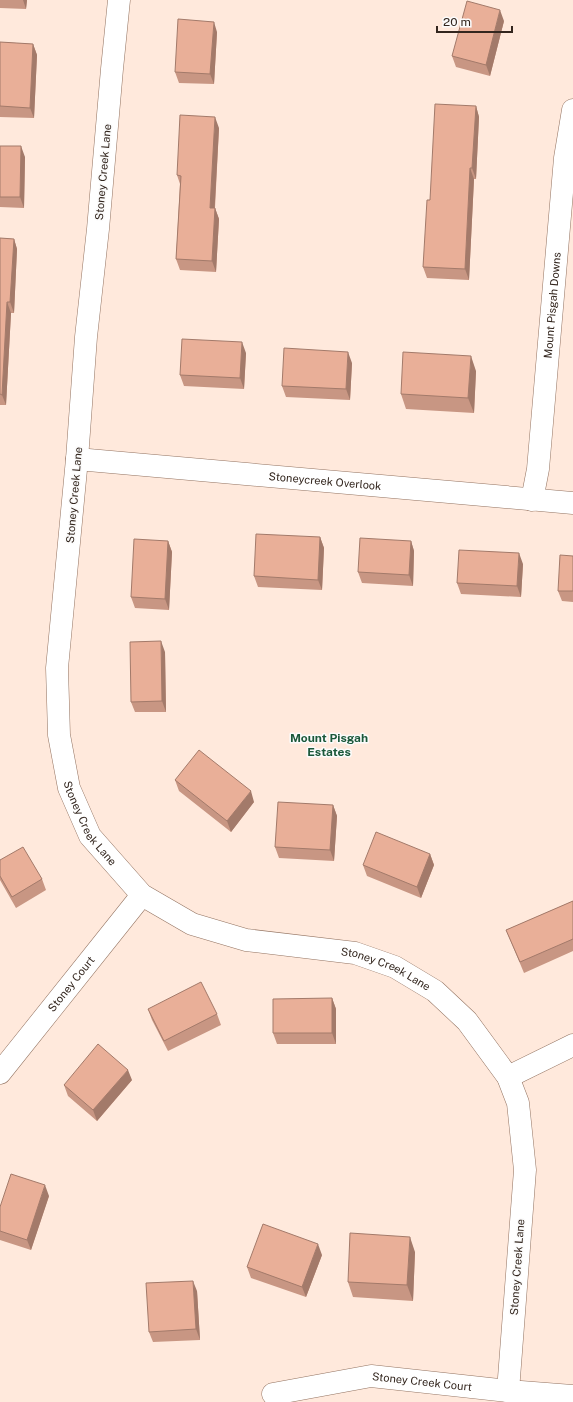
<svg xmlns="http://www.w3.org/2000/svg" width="573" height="1402" viewBox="0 0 573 1402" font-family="'Public Sans',sans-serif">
<rect width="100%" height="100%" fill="#ffe9dc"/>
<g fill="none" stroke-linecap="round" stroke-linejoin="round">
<g stroke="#937361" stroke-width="23">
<g id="minor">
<path id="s1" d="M 119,0 L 112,69 L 98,229 L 86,337 L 77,459 L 57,668 L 59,735 L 69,788 L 90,836 L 142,895 L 192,924 L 246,940 L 355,953 L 395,967 L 435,991 L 467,1021 L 508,1077 L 518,1103 L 525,1170 L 508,1391"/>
<path id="s2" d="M 77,459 L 573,503"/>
<path id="s3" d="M 532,500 L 538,469 L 565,158 L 573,110"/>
<path id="s4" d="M 0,1073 L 142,895"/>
<path d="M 508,1077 L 573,1045"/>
<path id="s5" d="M 273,1394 L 371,1376 L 508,1391 L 573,1396"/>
</g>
</g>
<use href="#minor" stroke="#fff" stroke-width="22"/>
</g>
<path fill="#c89683" d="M 0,0 L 27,0 L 26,9 L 0,8 Z
M 504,21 L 490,76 L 456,67 L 452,56 Z
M 217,32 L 214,84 L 179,83 L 175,72 Z
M 0,42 L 33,44 L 37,55 L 34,118 L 0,117 Z
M 476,106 L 479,117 L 476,179 L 474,179 L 469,280 L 427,278 L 423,267 L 430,200 Z
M 219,128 L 215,208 L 219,219 L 216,272 L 180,270 L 176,259 L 180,184 L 177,175 Z
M 0,146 L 25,157 L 24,208 L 0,207 Z
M 0,238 L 14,239 L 17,249 L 14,313 L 11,313 L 6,405 L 0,405 Z
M 246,353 L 244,389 L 184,386 L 180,375 Z
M 352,363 L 350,400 L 286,397 L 282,386 Z
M 476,371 L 474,413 L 406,409 L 401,394 Z
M 320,537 L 324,548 L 322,590 L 258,587 L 254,576 Z
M 168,541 L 172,552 L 169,610 L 135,608 L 131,597 Z
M 411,541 L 414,551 L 413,586 L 362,583 L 358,572 Z
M 573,556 L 573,602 L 562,601 L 558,591 Z
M 523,564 L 521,597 L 461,594 L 457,583 Z
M 165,652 L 166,712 L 135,712 L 131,702 Z
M 175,780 L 254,802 L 231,832 L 179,791 Z
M 333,805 L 337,816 L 334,861 L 279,858 L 275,847 Z
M 430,854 L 434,865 L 421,898 L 367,876 L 363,865 Z
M 0,860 L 42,879 L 46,890 L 16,908 L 0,880 Z
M 573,901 L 573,951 L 524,973 L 506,930 Z
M 332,998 L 336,1009 L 336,1044 L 277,1044 L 273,1033 Z
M 148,1009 L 217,1014 L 221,1025 L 168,1051 L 152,1020 Z
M 132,1080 L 97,1121 L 68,1096 L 64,1085 Z
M 49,1196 L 31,1250 L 0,1240 L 0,1207 Z
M 415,1252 L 413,1301 L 353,1297 L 348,1282 Z
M 322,1255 L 306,1297 L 251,1278 L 247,1267 Z
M 197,1291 L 200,1340 L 153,1342 L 149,1332 Z"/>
<path fill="#a37a6a" d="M 23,0 L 27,0 L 26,9 Z
M 500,10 L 504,21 L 490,76 L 486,65 Z
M 214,22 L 217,32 L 214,84 L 210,74 Z
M 33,44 L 37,55 L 34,118 L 30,108 Z
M 476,106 L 479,117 L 476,179 L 472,168 Z
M 215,117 L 219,128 L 214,219 L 210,208 Z
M 21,146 L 25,157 L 24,208 L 20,197 Z
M 470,168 L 474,179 L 469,280 L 465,269 Z
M 215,208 L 219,219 L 216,272 L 212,261 Z
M 14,239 L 17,249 L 14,313 L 10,302 Z
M 7,302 L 11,313 L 6,405 L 2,395 Z
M 242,342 L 246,353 L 244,389 L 240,378 Z
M 348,352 L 352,363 L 350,400 L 346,389 Z
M 471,356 L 476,371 L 474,413 L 468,398 Z
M 320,537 L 324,548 L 322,590 L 318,580 Z
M 168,541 L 172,552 L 169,610 L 165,599 Z
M 411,541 L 414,551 L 413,586 L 409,575 Z
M 519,553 L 523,564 L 521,597 L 517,586 Z
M 161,641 L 165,652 L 166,712 L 162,701 Z
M 251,791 L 254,802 L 231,832 L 227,821 Z
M 333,805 L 337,816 L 334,861 L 330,850 Z
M 430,854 L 434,865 L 421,898 L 417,887 Z
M 332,998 L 336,1009 L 336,1044 L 332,1033 Z
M 128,1070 L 132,1080 L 97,1121 L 93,1110 Z
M 45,1185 L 49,1196 L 31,1250 L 27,1240 Z
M 410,1237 L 415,1252 L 413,1301 L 407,1285 Z
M 318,1244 L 322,1255 L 306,1297 L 302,1287 Z
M 193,1281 L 197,1291 L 200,1340 L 196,1329 Z"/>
<path fill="#e9af98" stroke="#a37a6a" d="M 467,1 L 500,10 L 486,65 L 452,56 Z
M 178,19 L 214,22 L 210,74 L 175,72 Z
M 0,42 L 33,44 L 30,108 L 0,106 Z
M 435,104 L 476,106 L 472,168 L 470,168 L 465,269 L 423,267 L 427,200 L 430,200 Z
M 180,115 L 215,117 L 210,208 L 215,208 L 212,261 L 176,259 L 181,176 L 177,175 Z
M 0,146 L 21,146 L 20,197 L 0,197 Z
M 0,238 L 14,239 L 10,302 L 7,302 L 2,395 L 0,394 Z
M 182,339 L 242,342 L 240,378 L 180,375 Z
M 284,348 L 348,352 L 346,389 L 282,386 Z
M 403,352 L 471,356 L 468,398 L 401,394 Z
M 256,534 L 320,537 L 318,580 L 254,576 Z
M 360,538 L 411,541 L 409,575 L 358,572 Z
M 134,539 L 168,541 L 165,599 L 131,597 Z
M 459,550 L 519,553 L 517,586 L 457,583 Z
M 560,555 L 573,556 L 573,591 L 558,591 Z
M 161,641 L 162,701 L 131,702 L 130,642 Z
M 199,750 L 251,791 L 227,821 L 175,780 Z
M 278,802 L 333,805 L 330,850 L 275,847 Z
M 376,832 L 430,854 L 417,887 L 363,865 Z
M 23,847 L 42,879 L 12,897 L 0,876 L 0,860 Z
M 573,901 L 573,939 L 520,962 L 506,930 Z
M 201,982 L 217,1014 L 164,1041 L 148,1009 Z
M 332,998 L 332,1033 L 273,1033 L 273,999 Z
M 98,1044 L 128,1070 L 93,1110 L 64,1085 Z
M 11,1174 L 45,1185 L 27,1240 L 0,1231 L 0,1207 Z
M 263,1224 L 318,1244 L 302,1287 L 247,1267 Z
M 350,1233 L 410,1237 L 407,1285 L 348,1282 Z
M 193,1281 L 196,1329 L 149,1332 L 146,1283 Z"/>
<g text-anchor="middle" stroke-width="3" stroke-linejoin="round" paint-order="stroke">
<g font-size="11" fill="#33261e" stroke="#fbfbfb">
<text transform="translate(103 172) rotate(-85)" y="4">Stoney Creek Lane</text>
<text dy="4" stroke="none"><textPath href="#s3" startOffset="196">Mount Pisgah Downs</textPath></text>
<text dy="4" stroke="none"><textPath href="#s2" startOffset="249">Stoneycreek Overlook</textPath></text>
<text transform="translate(74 495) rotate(-85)" y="4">Stoney Creek Lane</text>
<text dy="4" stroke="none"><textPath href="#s1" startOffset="833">Stoney Creek Lane</textPath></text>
<text dy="4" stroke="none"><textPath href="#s1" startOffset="1181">Stoney Creek Lane</textPath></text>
<text dy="4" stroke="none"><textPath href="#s4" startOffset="114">Stoney Court</textPath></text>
<text transform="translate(517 1267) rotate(-86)" y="4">Stoney Creek Lane</text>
<text dy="4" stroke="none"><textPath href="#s5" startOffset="151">Stoney Creek Court</textPath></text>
</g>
<g font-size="12" font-weight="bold" fill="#1b583a" stroke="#fbfbfb">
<text x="329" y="742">Mount Pisgah<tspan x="329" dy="14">Estates</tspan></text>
</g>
</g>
<path d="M437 26v6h75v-6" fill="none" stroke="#33261e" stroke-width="2"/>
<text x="443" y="26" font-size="12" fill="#33261e" stroke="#fbfbfb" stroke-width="3" paint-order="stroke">20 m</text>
</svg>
